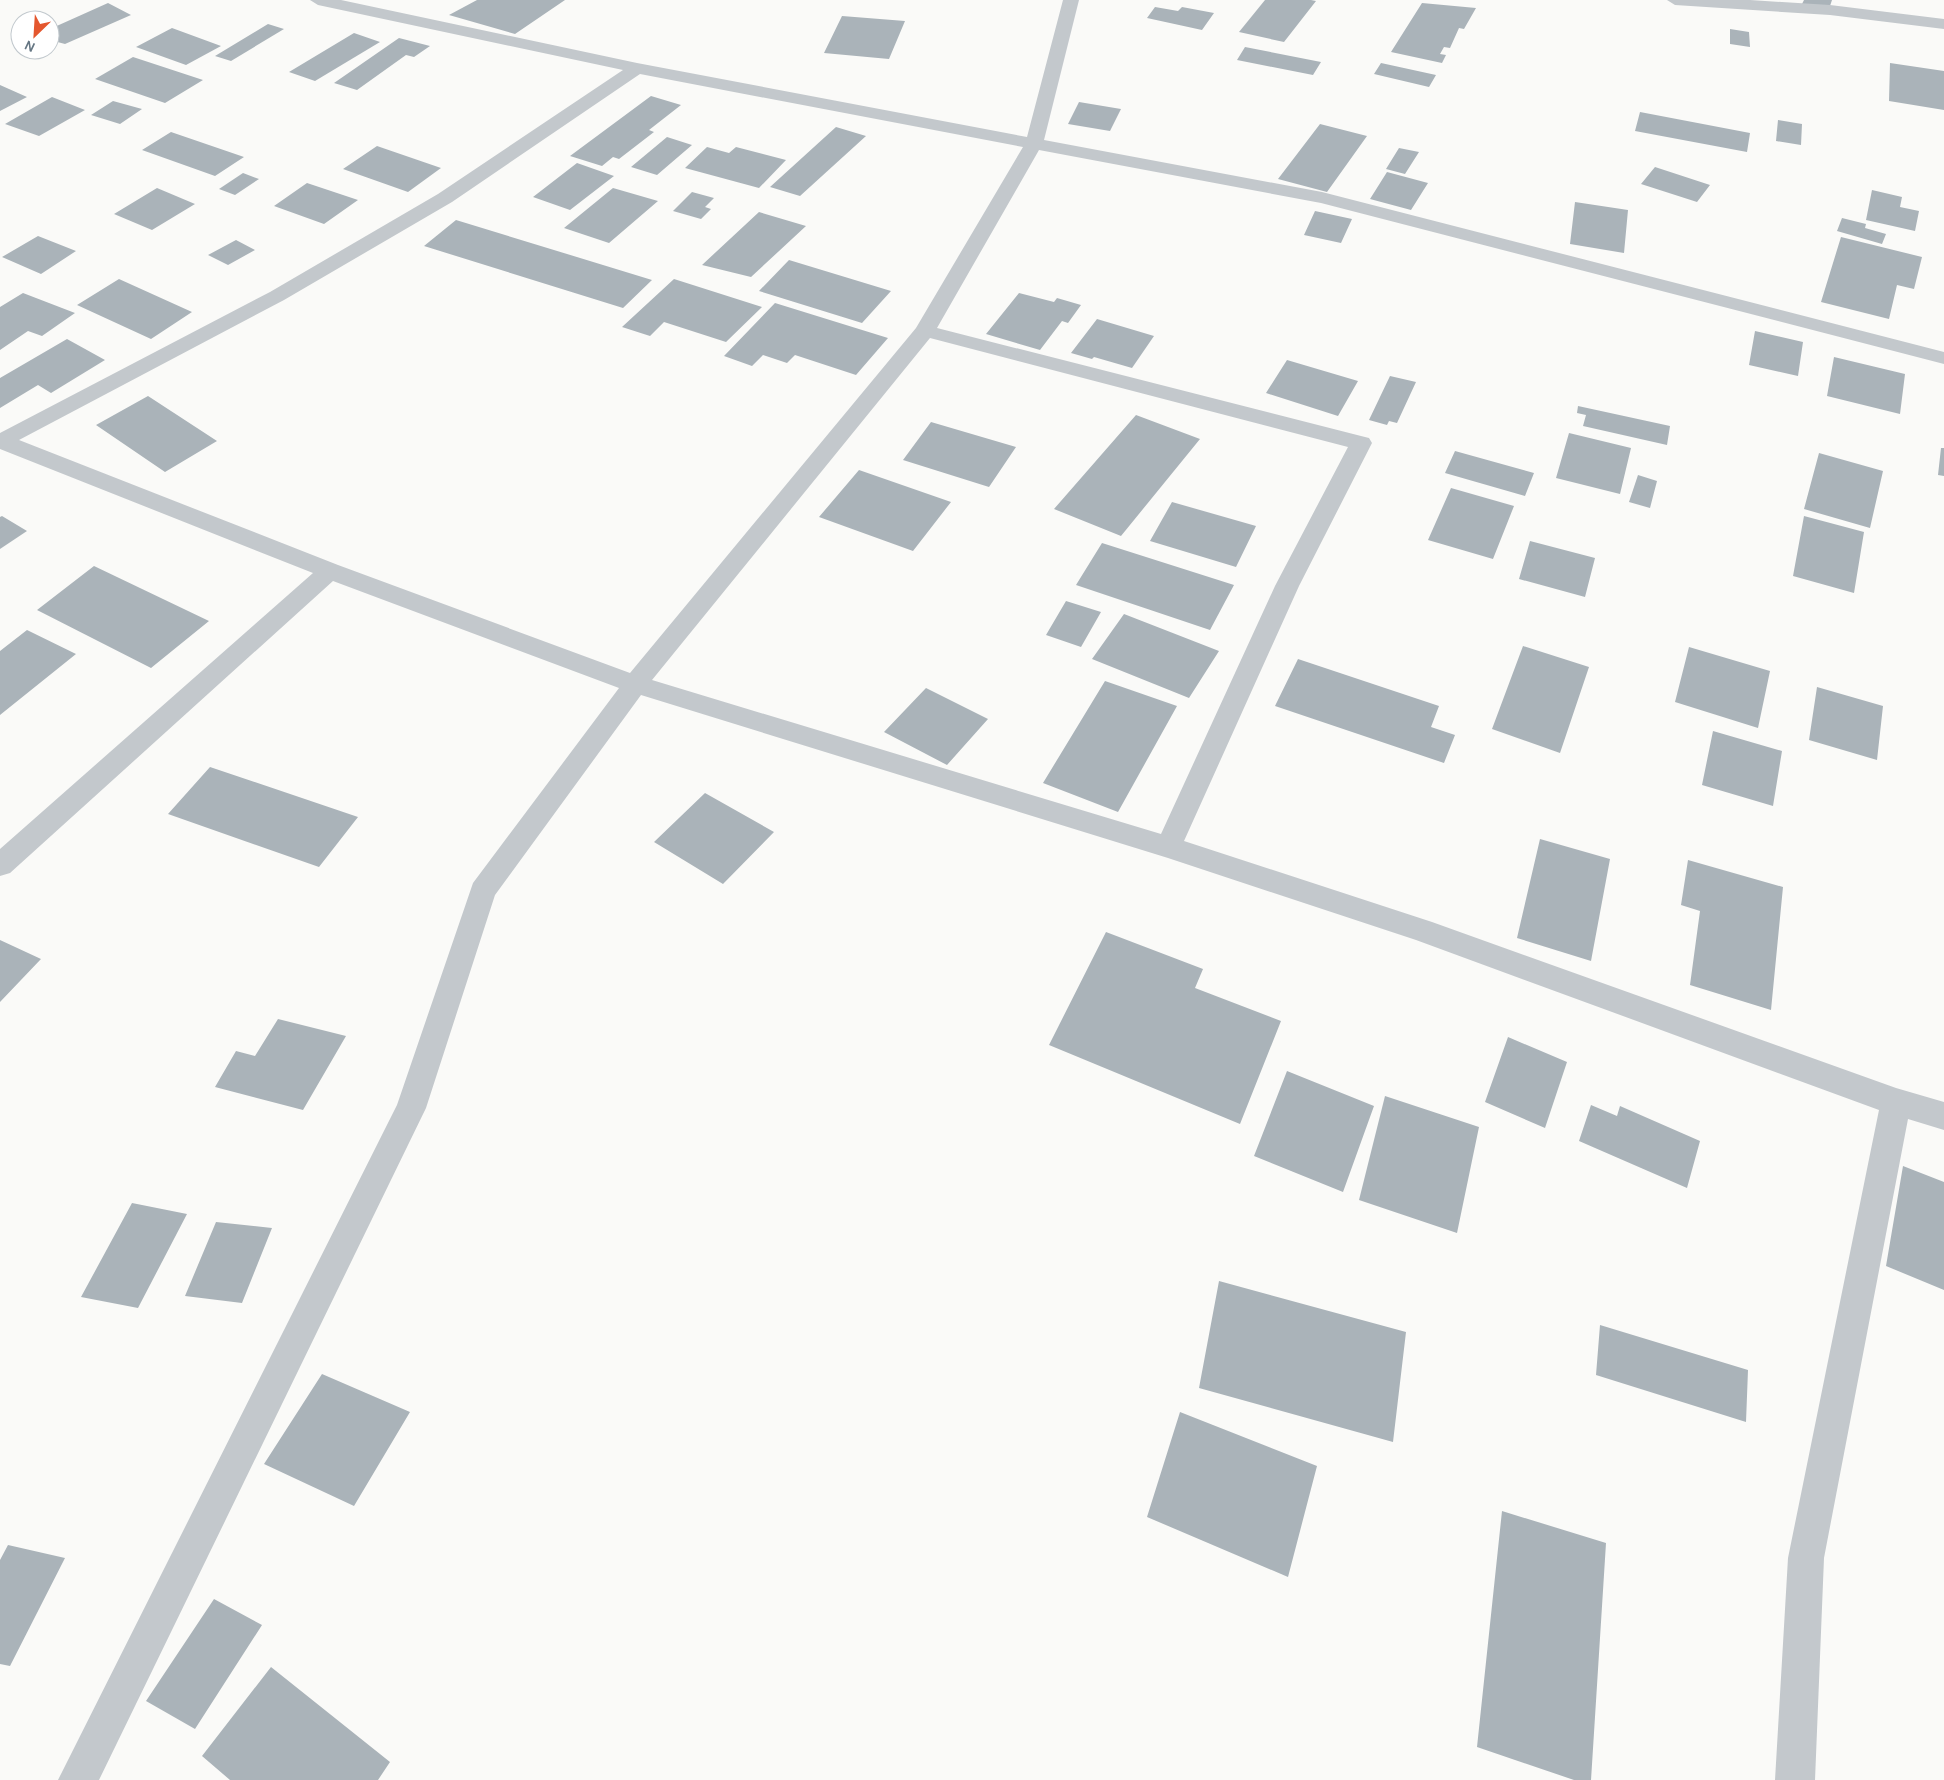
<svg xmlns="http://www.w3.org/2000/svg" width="1944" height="1780" viewBox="0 0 1944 1780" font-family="Karla,sans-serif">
<rect width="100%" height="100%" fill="#fafaf8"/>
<path fill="#aab3b9" d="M 477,0 L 565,0 L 515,34 L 449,15 Z
M 1265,0 L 1311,0 L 1316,1 L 1284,42 L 1239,32 Z
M 1804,0 L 1832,0 L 1829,9 L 1802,4 Z
M 108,3 L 131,15 L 65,44 L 50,40 L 50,29 Z
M 1422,3 L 1476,8 L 1464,29 L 1459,28 L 1450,48 L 1444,47 L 1440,54 L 1446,55 L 1442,63 L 1391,52 Z
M 1155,7 L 1178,11 L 1182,7 L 1214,13 L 1202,30 L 1147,18 Z
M 842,16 L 905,21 L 889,59 L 824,53 Z
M 268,24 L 284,29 L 231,61 L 215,56 Z
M 172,28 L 221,46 L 186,65 L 136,47 Z
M 1730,29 L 1749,32 L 1750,47 L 1730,44 Z
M 354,33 L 380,42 L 315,81 L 289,72 Z
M 399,38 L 430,46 L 414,57 L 406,55 L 357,90 L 334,83 Z
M 1245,47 L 1321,62 L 1313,75 L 1237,60 Z
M 133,57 L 203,80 L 165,103 L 95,79 Z
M 1381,63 L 1436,75 L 1429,87 L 1374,74 Z
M 1890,63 L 1944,71 L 1944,110 L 1889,101 Z
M 0,85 L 27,97 L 0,111 Z
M 651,96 L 681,105 L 649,130 L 654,132 L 619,159 L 613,157 L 602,166 L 570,156 Z
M 52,97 L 85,110 L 39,136 L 5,124 Z
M 113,101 L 142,109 L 120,124 L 91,115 Z
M 1079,102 L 1121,109 L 1110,131 L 1068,124 Z
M 1640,112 L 1750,133 L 1747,152 L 1635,131 Z
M 1778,120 L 1802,124 L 1801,145 L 1776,141 Z
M 1320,124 L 1367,136 L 1327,192 L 1278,179 Z
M 836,127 L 866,136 L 800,196 L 770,187 Z
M 171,132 L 244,157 L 215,176 L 142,150 Z
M 667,137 L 692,145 L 657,175 L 631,167 Z
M 377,146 L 441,168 L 408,192 L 343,169 Z
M 707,147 L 729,153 L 736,147 L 786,160 L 759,188 L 685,168 Z
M 1399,148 L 1419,152 L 1405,174 L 1386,169 Z
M 577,163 L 614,176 L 570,210 L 533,197 Z
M 1655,167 L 1710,185 L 1697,202 L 1641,184 Z
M 1387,172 L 1428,183 L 1411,210 L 1370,199 Z
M 243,173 L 259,179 L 235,195 L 219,189 Z
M 307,183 L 358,200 L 324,224 L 274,206 Z
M 157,188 L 195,204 L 152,230 L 114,214 Z
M 613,188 L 658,201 L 609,243 L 564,228 Z
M 1872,190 L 1902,197 L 1900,207 L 1919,211 L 1915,231 L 1866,220 Z
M 692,192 L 714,198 L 705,207 L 711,209 L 701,219 L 673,211 Z
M 1575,202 L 1628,210 L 1624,253 L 1570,244 Z
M 1315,211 L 1352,219 L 1341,243 L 1304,235 Z
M 759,212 L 806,226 L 751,277 L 702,265 Z
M 1842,218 L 1866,224 L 1865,228 L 1886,234 L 1882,244 L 1837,231 Z
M 456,220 L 652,280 L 623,308 L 424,246 Z
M 38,236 L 76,251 L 41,274 L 2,257 Z
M 1841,237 L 1922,257 L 1914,289 L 1897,285 L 1889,319 L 1821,302 Z
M 236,240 L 255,250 L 228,265 L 208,255 Z
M 789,260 L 891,291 L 862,323 L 759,291 Z
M 119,279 L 192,312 L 151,339 L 77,305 Z
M 674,279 L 762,307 L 726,342 L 664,322 L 650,336 L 622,327 Z
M 23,293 L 75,313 L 42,336 L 28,331 L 0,350 L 0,307 Z
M 1019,293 L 1054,302 L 1057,298 L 1081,305 L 1068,323 L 1062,321 L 1040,350 L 986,334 Z
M 775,303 L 888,338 L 856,375 L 795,355 L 787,363 L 763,355 L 752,366 L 724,356 Z
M 1097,319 L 1154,336 L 1132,368 L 1094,357 L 1092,359 L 1071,353 Z
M 1755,331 L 1803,342 L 1798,376 L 1749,365 Z
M 67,339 L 105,360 L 51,393 L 38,385 L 0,408 L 0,378 Z
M 1834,357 L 1905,374 L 1900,414 L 1827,396 Z
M 1287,360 L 1358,381 L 1338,416 L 1266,393 Z
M 1390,376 L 1416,382 L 1397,423 L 1389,421 L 1387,425 L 1369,420 Z
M 148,396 L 217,441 L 165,472 L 96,425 Z
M 1578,406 L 1670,426 L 1667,445 L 1583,426 L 1586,415 L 1577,413 Z
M 1136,415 L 1200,439 L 1121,536 L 1054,509 Z
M 931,422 L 1016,447 L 989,487 L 903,460 Z
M 1569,433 L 1631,448 L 1620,494 L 1556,478 Z
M 1941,448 L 1944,448 L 1944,476 L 1938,475 Z
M 1455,451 L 1534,473 L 1525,496 L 1445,473 Z
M 1819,453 L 1883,471 L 1870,528 L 1804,509 Z
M 859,470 L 951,502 L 913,551 L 819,517 Z
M 1638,475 L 1657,481 L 1650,508 L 1629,502 Z
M 1451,488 L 1514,506 L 1493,559 L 1428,540 Z
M 1172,502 L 1256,526 L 1236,567 L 1150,541 Z
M 2,516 L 27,531 L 0,549 L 0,517 Z
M 1804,516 L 1864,532 L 1854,593 L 1793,576 Z
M 1530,541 L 1595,558 L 1585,597 L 1519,579 Z
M 1102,543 L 1234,585 L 1210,630 L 1076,585 Z
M 94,566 L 209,621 L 151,668 L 37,610 Z
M 1066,601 L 1101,612 L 1081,647 L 1046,635 Z
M 1124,614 L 1219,651 L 1189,698 L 1092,659 Z
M 27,630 L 76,654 L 0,715 L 0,651 Z
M 1523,646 L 1589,667 L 1560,753 L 1492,729 Z
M 1689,647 L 1770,671 L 1758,728 L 1675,702 Z
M 1298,659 L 1439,706 L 1431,727 L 1455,735 L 1444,763 L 1275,706 Z
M 1105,681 L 1177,706 L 1118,812 L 1043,783 Z
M 1817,687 L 1883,706 L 1877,760 L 1809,740 Z
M 926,688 L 988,719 L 947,765 L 884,732 Z
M 1713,731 L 1782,751 L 1773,806 L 1702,785 Z
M 210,767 L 358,817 L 319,867 L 168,814 Z
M 705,793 L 774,832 L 723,884 L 654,842 Z
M 1540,839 L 1610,859 L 1591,961 L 1517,938 Z
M 1688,860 L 1783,887 L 1771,1010 L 1690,985 L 1700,911 L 1681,905 Z
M 1106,932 L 1203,969 L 1195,988 L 1281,1021 L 1240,1124 L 1049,1045 Z
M 0,940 L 41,959 L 0,1002 Z
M 278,1019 L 346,1036 L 303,1110 L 215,1087 L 236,1051 L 255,1056 Z
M 1508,1037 L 1567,1062 L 1545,1128 L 1485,1102 Z
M 1287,1071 L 1374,1106 L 1343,1192 L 1254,1156 Z
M 1385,1096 L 1479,1127 L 1457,1233 L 1359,1200 Z
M 1591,1105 L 1617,1116 L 1620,1106 L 1700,1141 L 1687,1188 L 1579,1141 Z
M 1903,1166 L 1944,1182 L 1944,1290 L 1886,1266 Z
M 132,1203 L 187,1214 L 138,1308 L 81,1297 Z
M 216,1222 L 272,1228 L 242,1303 L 185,1296 Z
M 1219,1281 L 1406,1332 L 1393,1442 L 1199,1388 Z
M 1600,1325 L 1748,1370 L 1746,1422 L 1596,1375 Z
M 322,1374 L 410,1412 L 354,1506 L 264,1464 Z
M 1180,1412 L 1317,1466 L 1288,1577 L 1147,1517 Z
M 1502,1511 L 1606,1543 L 1591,1780 L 1574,1780 L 1477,1747 Z
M 8,1545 L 65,1558 L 10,1666 L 0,1664 L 0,1560 Z
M 214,1599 L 262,1625 L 195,1729 L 146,1701 Z
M 271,1667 L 390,1762 L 378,1780 L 230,1780 L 202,1756 Z"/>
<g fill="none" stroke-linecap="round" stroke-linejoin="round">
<path fill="#c3c8cc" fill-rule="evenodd" d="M 310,0 L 341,0 L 637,63 L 1027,137 L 1063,0 L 1079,0 L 1044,140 L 1322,192 L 1944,352 L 1944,364 L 1321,203 L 1039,150 L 937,328 L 1361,436 L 1369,438 L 1372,443 L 1299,586 L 1184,841 L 1432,922 L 1896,1088 L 1944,1102 L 1944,1130 L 1908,1119 L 1824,1558 L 1815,1780 L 1775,1780 L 1788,1558 L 1879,1110 L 1416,940 L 1168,858 L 641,695 L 495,895 L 426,1108 L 99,1780 L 58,1780 L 397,1105 L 473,883 L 619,688 L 333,581 L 10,873 L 0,876 L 0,849 L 313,573 L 0,449 L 0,433 L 270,292 L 438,194 L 623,70 L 318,5 ZM 640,74 L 1023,147 L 916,328 L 630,673 L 338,565 L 19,440 L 284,300 L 452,202 ZM 930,338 L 1348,447 L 1275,586 L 1161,834 L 652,680 Z
M 1667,0 L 1750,0 L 1830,5 L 1944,19 L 1944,29 L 1830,15 L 1675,5 Z"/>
</g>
<g transform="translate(35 35) rotate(205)"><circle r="24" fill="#ffffff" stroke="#c1c8cd"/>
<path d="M0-4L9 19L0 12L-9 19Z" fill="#e4572e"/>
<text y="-8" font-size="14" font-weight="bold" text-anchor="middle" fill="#657683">N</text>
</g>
</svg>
